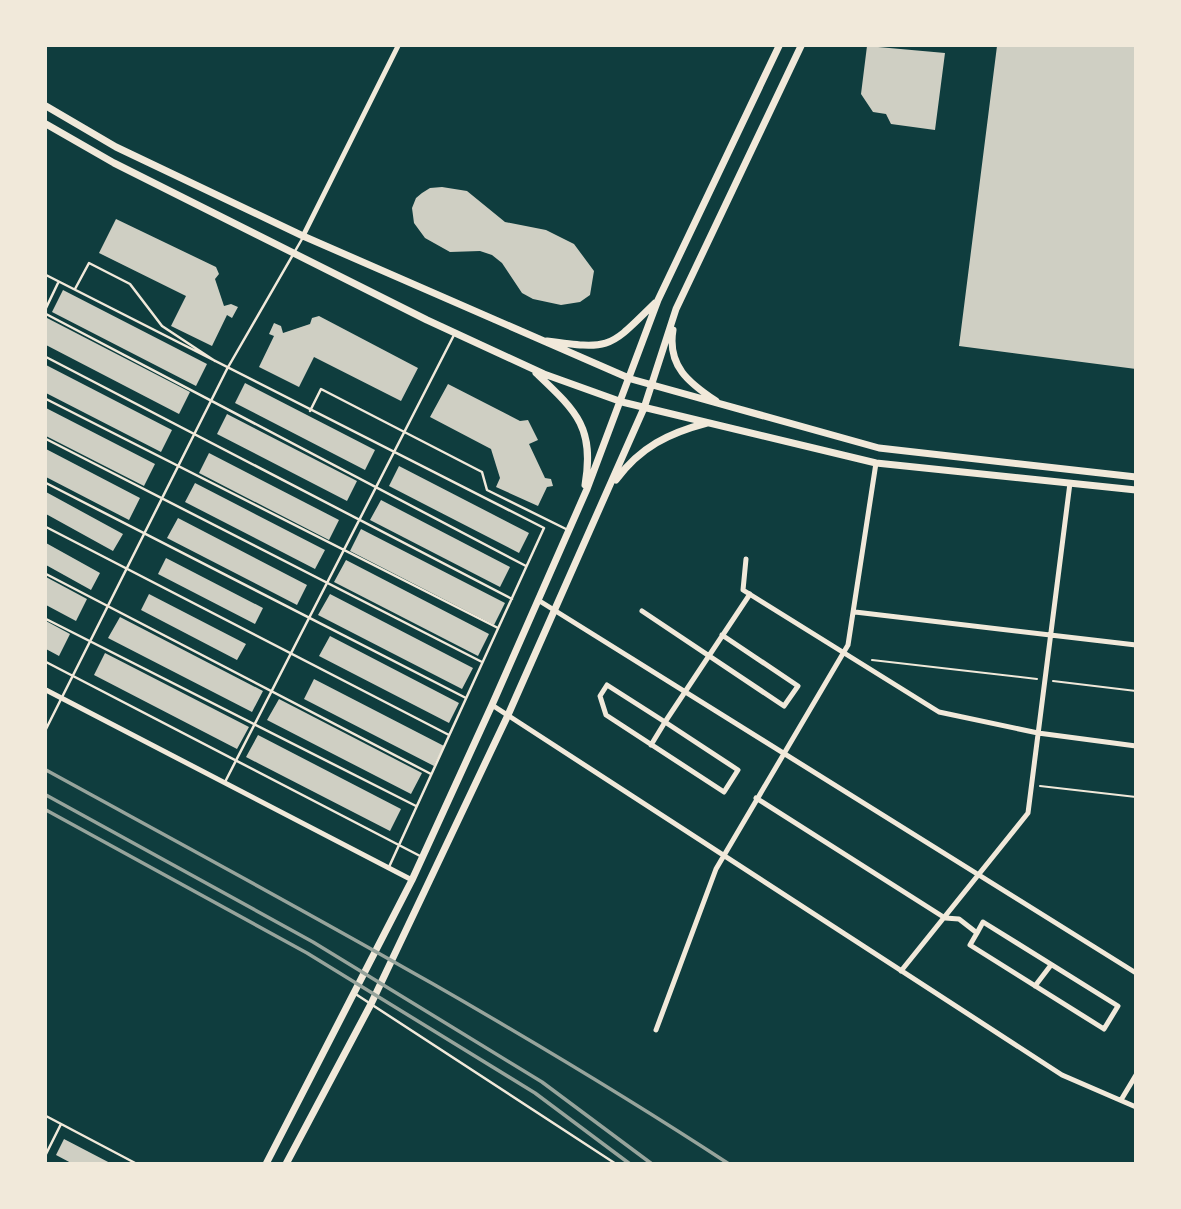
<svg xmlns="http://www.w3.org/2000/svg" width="1181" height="1209" viewBox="0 0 1181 1209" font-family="Raleway,sans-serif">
<rect width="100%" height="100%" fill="#0f3d3e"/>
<path fill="#cfcfc3" d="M 867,46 L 945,53 L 935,130 L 891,124 L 886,114 L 873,112 L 861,94 Z
M 997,46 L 1136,46 L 1136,369 L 959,346 Z
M 442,187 L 467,191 L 505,222 L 546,230 L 574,244 L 594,271 L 590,295 L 580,302 L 561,305 L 533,299 L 522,293 L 502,263 L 492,255 L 480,251 L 450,252 L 425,238 L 414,223 L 412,208 L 416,198 L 422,193 L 430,188 Z
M 116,219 L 216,267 L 219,274 L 215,279 L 224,306 L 231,304 L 238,307 L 232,318 L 227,315 L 212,346 L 171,326 L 186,296 L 99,253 Z
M 63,290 L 207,364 L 196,386 L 52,312 Z
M 319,316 L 418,368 L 401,401 L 314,357 L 299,387 L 259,367 L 274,336 L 269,334 L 274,323 L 281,326 L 283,333 L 310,324 L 312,318 Z
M 47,318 L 190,392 L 179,414 L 46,345 Z
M 46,365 L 172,430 L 161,452 L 46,393 Z
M 245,383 L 375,450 L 365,470 L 235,403 Z
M 448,384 L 520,421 L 528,420 L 538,440 L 529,444 L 545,478 L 551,479 L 553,486 L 547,487 L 538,506 L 496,487 L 500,478 L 491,449 L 430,417 Z
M 46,408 L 155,464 L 144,486 L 46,436 Z
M 227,414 L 357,481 L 347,501 L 217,434 Z
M 46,449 L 140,498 L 129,520 L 46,477 Z
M 209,453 L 339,520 L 329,540 L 199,473 Z
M 399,466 L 529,533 L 519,553 L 389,486 Z
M 195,483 L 325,550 L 315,569 L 185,502 Z
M 46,492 L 123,534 L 113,551 L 46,514 Z
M 381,500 L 510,567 L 500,587 L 370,520 Z
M 178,518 L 307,585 L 297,605 L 167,538 Z
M 361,529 L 505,603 L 494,625 L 350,551 Z
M 46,543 L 100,573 L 91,590 L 46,565 Z
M 166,558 L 263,608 L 255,624 L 158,574 Z
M 346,560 L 489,634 L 478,656 L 334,582 Z
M 46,577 L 87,599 L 76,621 L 46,605 Z
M 149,594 L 246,644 L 237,660 L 141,610 Z
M 330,594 L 473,668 L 462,689 L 318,615 Z
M 120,617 L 263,691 L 252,712 L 108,638 Z
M 46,621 L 70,634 L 59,656 L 46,649 Z
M 330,636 L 459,703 L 449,723 L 319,656 Z
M 105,653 L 249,727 L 237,749 L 94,675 Z
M 314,679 L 444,746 L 434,766 L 304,699 Z
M 279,699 L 422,773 L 411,794 L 267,720 Z
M 258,735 L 401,809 L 390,831 L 246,757 Z
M 64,1139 L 112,1164 L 73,1164 L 56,1155 Z"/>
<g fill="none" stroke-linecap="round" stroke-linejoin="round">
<path stroke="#f1e9da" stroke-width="2" d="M 872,660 L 1037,679
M 1053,681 L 1136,691
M 1040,786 L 1136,797"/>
<path stroke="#f1e9da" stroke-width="2.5" d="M 46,275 L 544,528 L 389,867
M 75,289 L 89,263 L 130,284 L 162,326 L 215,361
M 46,308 L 58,283
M 46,314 L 526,566
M 46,357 L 512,599
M 46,399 L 498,628
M 310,411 L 321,389 L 482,472 L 487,490 L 568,530
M 46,439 L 482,662
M 46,483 L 466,698
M 46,527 L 449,735
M 46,574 L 431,774
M 46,619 L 416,806
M 46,662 L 422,857
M 46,729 L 227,369 L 302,239
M 225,782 L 455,333
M 354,993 L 616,1164
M 46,1116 L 137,1164
M 46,1154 L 61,1124"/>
<path stroke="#f1e9da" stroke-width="5" d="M 303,236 L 398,46
M 746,559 L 743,590 L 939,712 L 1038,733 L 1136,746
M 538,600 L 1136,973
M 642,611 L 784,706 L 798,686 L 722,635
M 855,612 L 1136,645
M 46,690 L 412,880
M 492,705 L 1062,1075 L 1136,1107
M 651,745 L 665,722 L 738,770 L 724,792 L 606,715 L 600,696 L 607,685 L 665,722 L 750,594
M 756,798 L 945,918 L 959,919 L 977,933 L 983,922 L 1118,1006 L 1104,1029 L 970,945 L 977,933
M 901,971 L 1028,813 L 1070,483
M 1035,986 L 1051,965
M 656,1030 L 716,869 L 848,645 L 876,463
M 1121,1100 L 1136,1075"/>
<path stroke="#f1e9da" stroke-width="7" d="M 46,106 L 116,147 L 303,236 L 631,379 L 879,448 L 1136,477
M 46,124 L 114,163 L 427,320 L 544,374 L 622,402 L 876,463 L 1136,490
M 673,330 C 667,366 689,383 716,401
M 547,341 C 612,350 609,348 655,303
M 536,373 C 576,411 595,427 585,485
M 616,480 C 640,447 669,433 707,423
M 266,1164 L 412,880 L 492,705 L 587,489 L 658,300 L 779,46
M 286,1164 L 371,1004 L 508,715 L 644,408 L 676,309 L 801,46"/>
<path stroke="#97a49c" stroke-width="3.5" d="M 46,770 C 276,896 509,1020 729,1164
M 46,795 L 313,942 L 542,1082 L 652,1164
M 46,810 L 307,953 L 535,1093 L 630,1164"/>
</g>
<rect width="1181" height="1209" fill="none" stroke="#f1e9da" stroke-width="94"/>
</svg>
